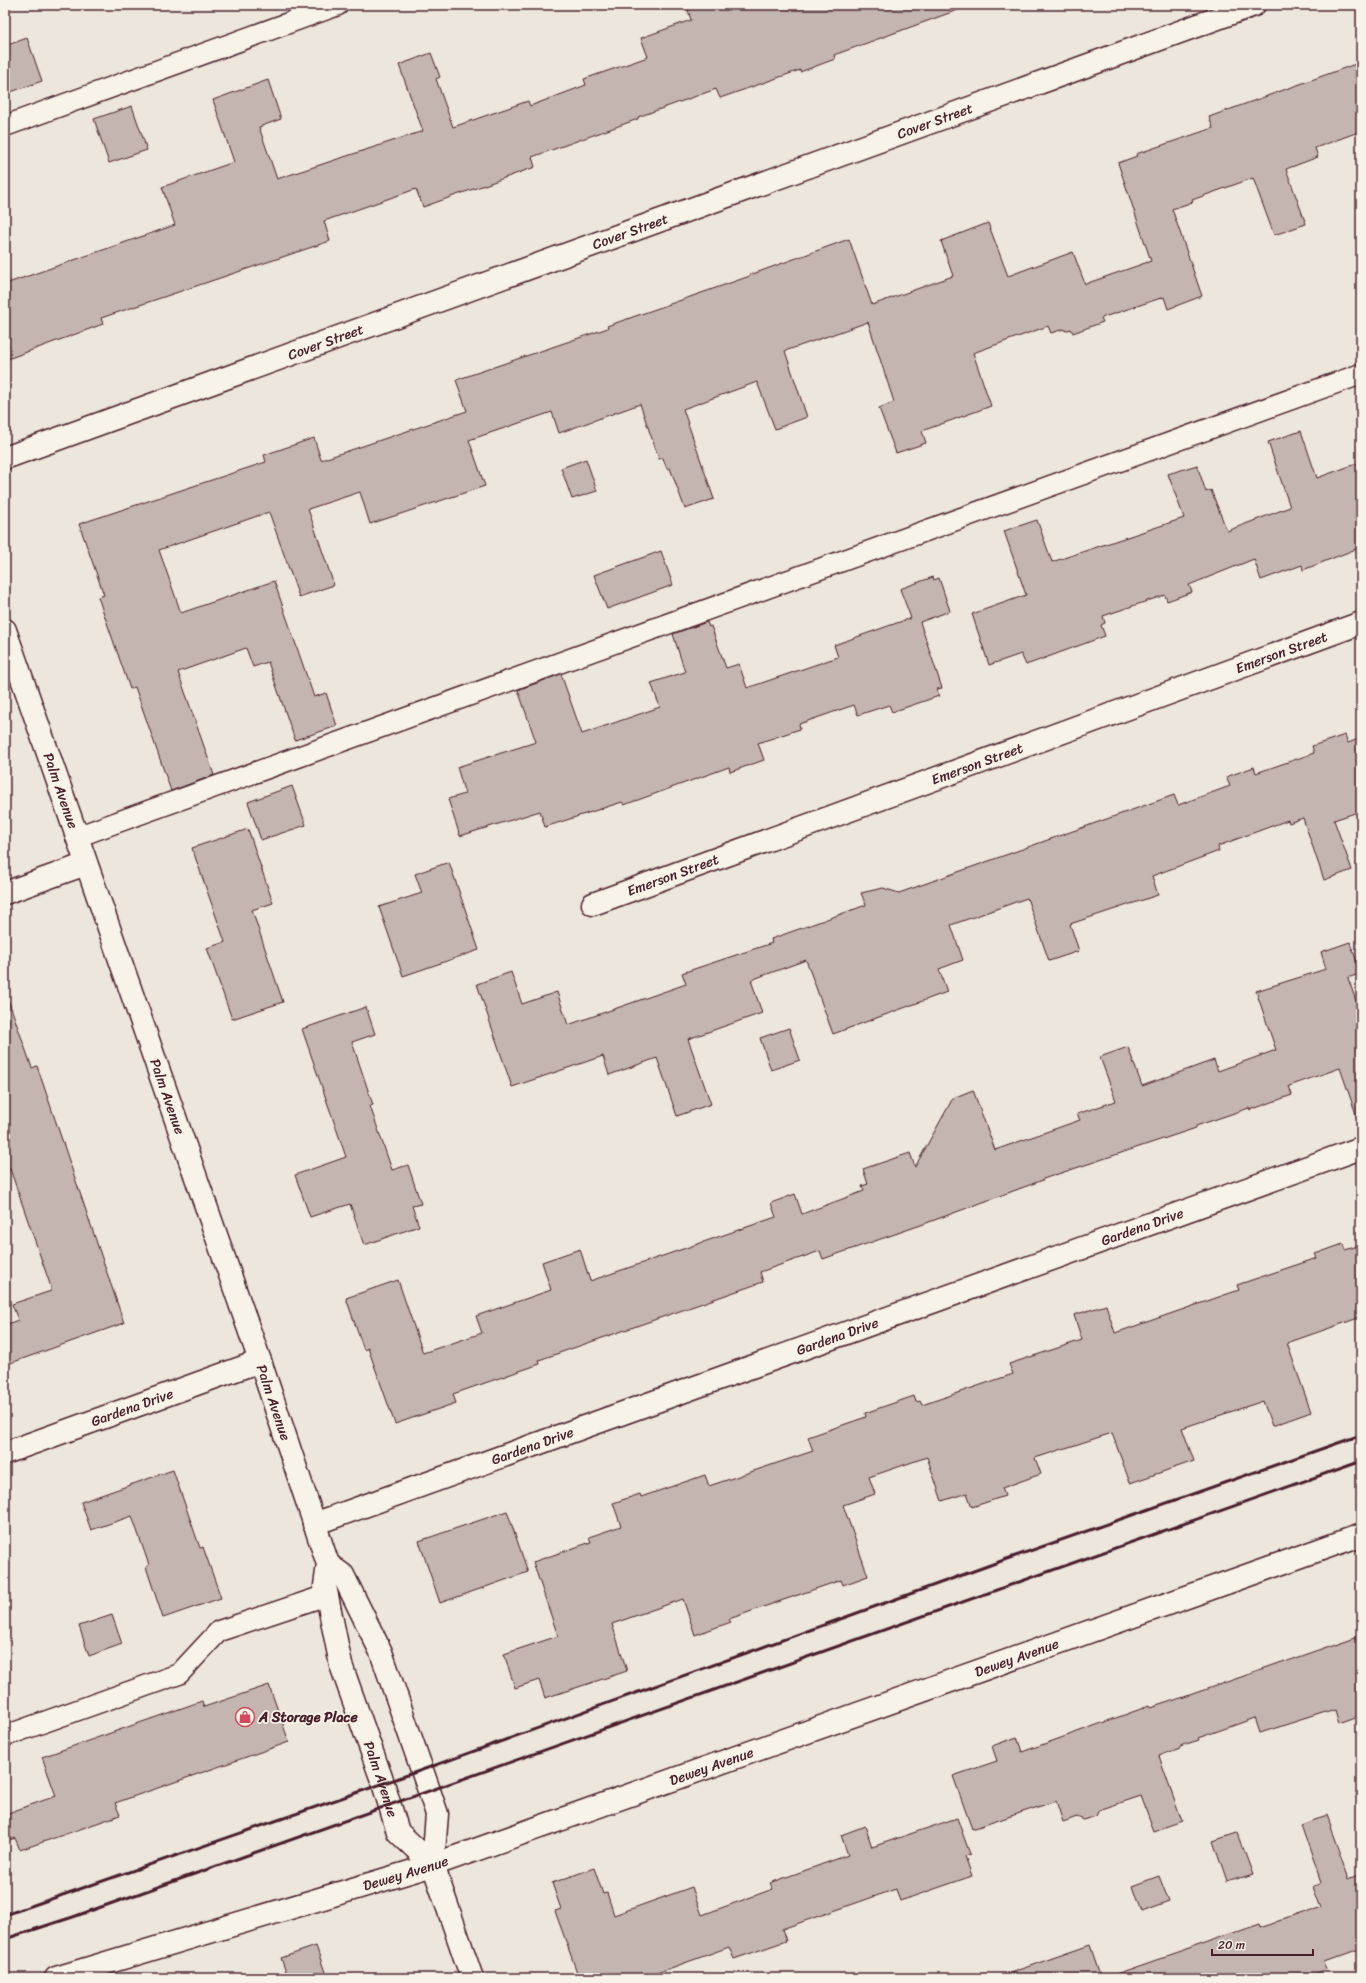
<svg xmlns="http://www.w3.org/2000/svg" width="1366" height="1983" viewBox="0 0 1366 1983" font-family="Sriracha,sans-serif">
<rect width="100%" height="100%" fill="#ece6dd"/>
<filter id="ink" filterUnits="userSpaceOnUse"><feTurbulence type="fractalNoise" baseFrequency=".025" numOctaves="2"/><feDisplacementMap in="SourceGraphic" scale="8" xChannelSelector="R" yChannelSelector="G"/><feConvolveMatrix kernelMatrix="1 2 1 2 8 2 1 2 1" color-interpolation-filters="sRGB"/></filter>
<g filter="url(#ink)">
<path fill="#c4b5b0" stroke="#4a1f2b" d="M 702,5 L 963,5 L 963,8 L 834,55 L 835,59 L 800,72 L 800,70 L 720,98 L 716,89 L 638,117 L 638,119 L 532,157 L 535,167 L 423,207 L 416,189 L 324,221 L 330,241 L 101,318 L 103,324 L 5,360 L 5,284 L 175,225 L 162,187 L 234,162 L 213,100 L 268,80 L 281,119 L 259,127 L 277,179 L 423,131 L 399,65 L 431,53 L 440,77 L 436,79 L 453,127 L 528,101 L 530,106 L 586,85 L 584,79 L 648,57 L 641,38 L 691,20 L 688,10 Z
M 27,38 L 42,81 L 5,94 L 5,46 Z
M 1361,62 L 1361,131 L 1315,148 L 1318,157 L 1286,169 L 1306,224 L 1274,235 L 1253,178 L 1192,200 L 1193,202 L 1172,209 L 1202,296 L 1168,309 L 1164,297 L 1101,318 L 1103,322 L 1073,333 L 1071,329 L 1065,331 L 1064,329 L 1051,333 L 1048,326 L 973,353 L 991,406 L 922,431 L 926,443 L 896,453 L 879,408 L 894,402 L 868,322 L 785,351 L 807,417 L 775,429 L 757,382 L 683,409 L 714,499 L 685,509 L 670,468 L 667,469 L 663,458 L 659,459 L 640,404 L 559,433 L 552,412 L 469,440 L 485,486 L 370,524 L 360,492 L 308,509 L 334,585 L 299,597 L 269,512 L 159,550 L 181,613 L 274,581 L 314,697 L 326,693 L 337,726 L 295,740 L 268,662 L 253,667 L 246,648 L 178,672 L 214,775 L 171,791 L 135,687 L 130,689 L 98,597 L 104,595 L 79,524 L 266,462 L 264,455 L 314,438 L 321,460 L 467,411 L 456,380 L 608,328 L 607,326 L 750,276 L 750,275 L 849,239 L 872,305 L 953,276 L 941,241 L 988,223 L 1008,276 L 1073,252 L 1085,284 L 1151,261 L 1118,163 L 1137,156 L 1136,154 L 1213,128 L 1209,117 Z
M 132,106 L 147,150 L 109,163 L 94,119 Z
M 1301,431 L 1317,478 L 1361,462 L 1361,547 L 1303,570 L 1302,565 L 1261,580 L 1254,559 L 1189,585 L 1192,592 L 1167,601 L 1165,595 L 1103,616 L 1105,623 L 1101,625 L 1105,636 L 1026,665 L 1021,654 L 989,665 L 972,614 L 1026,595 L 1004,531 L 1037,520 L 1052,562 L 1184,518 L 1168,474 L 1197,465 L 1206,492 L 1211,490 L 1227,531 L 1290,507 L 1268,442 Z
M 586,459 L 597,491 L 572,499 L 561,468 Z
M 661,551 L 673,585 L 607,609 L 594,575 Z
M 933,577 L 934,580 L 939,578 L 950,611 L 920,622 L 942,688 L 937,689 L 939,696 L 892,712 L 889,705 L 858,715 L 854,705 L 799,724 L 800,729 L 758,743 L 764,760 L 730,772 L 729,767 L 624,805 L 622,802 L 545,827 L 540,811 L 460,836 L 448,799 L 465,794 L 457,767 L 536,742 L 518,690 L 561,674 L 582,734 L 660,707 L 651,683 L 685,672 L 673,634 L 707,622 L 709,627 L 711,626 L 726,668 L 739,664 L 747,688 L 838,657 L 834,645 L 911,618 L 900,589 Z
M 1345,735 L 1348,743 L 1361,738 L 1361,811 L 1334,820 L 1352,870 L 1324,880 L 1303,818 L 1289,823 L 1288,820 L 1218,846 L 1219,851 L 1152,876 L 1158,895 L 1070,924 L 1079,951 L 1049,961 L 1027,898 L 951,925 L 963,960 L 939,969 L 947,992 L 833,1034 L 806,960 L 751,980 L 762,1013 L 688,1039 L 711,1104 L 677,1116 L 657,1058 L 609,1075 L 603,1056 L 512,1087 L 477,984 L 511,972 L 522,1004 L 557,992 L 568,1025 L 686,984 L 682,973 L 772,943 L 771,939 L 866,905 L 861,893 L 883,888 L 899,893 L 1174,795 L 1178,805 L 1230,786 L 1226,777 L 1254,767 L 1256,773 L 1314,753 L 1312,746 Z
M 292,786 L 306,825 L 261,840 L 248,802 Z
M 248,829 L 273,903 L 252,910 L 283,1002 L 232,1019 L 207,948 L 225,942 L 192,848 Z
M 449,862 L 479,950 L 403,976 L 379,907 L 422,893 L 415,874 Z
M 1350,942 L 1361,973 L 1348,978 L 1361,1015 L 1361,1116 L 1357,1117 L 1340,1068 L 1289,1086 L 1292,1095 L 1250,1110 L 1249,1108 L 1196,1126 L 1196,1128 L 1043,1179 L 1043,1180 L 921,1225 L 823,1259 L 820,1251 L 760,1272 L 763,1282 L 539,1360 L 540,1364 L 453,1394 L 456,1403 L 395,1424 L 368,1348 L 364,1350 L 346,1298 L 398,1280 L 423,1353 L 482,1333 L 476,1316 L 551,1290 L 542,1262 L 580,1249 L 590,1281 L 776,1217 L 771,1203 L 795,1194 L 802,1214 L 864,1191 L 862,1186 L 868,1184 L 863,1169 L 910,1153 L 915,1167 L 953,1098 L 973,1090 L 995,1150 L 1080,1120 L 1077,1114 L 1116,1101 L 1100,1057 L 1128,1047 L 1142,1086 L 1214,1060 L 1218,1071 L 1276,1050 L 1256,991 L 1326,969 L 1321,952 Z
M 9,1002 L 32,1068 L 37,1066 L 124,1323 L 5,1365 L 5,1325 L 18,1320 L 12,1304 L 51,1291 L 51,1287 L 10,1169 L 5,1171 L 5,1003 Z
M 366,1007 L 375,1034 L 352,1042 L 373,1105 L 370,1106 L 392,1170 L 408,1165 L 421,1204 L 412,1206 L 419,1226 L 364,1245 L 350,1204 L 310,1217 L 295,1175 L 346,1157 L 302,1029 Z
M 789,1028 L 800,1060 L 771,1070 L 760,1038 Z
M 1343,1244 L 1345,1250 L 1361,1245 L 1361,1317 L 1287,1343 L 1311,1412 L 1272,1426 L 1263,1401 L 1182,1428 L 1194,1461 L 1130,1483 L 1112,1433 L 1035,1458 L 1041,1474 L 1002,1488 L 1005,1496 L 972,1507 L 967,1493 L 942,1501 L 927,1457 L 869,1477 L 875,1494 L 843,1505 L 868,1576 L 843,1585 L 841,1580 L 729,1619 L 731,1622 L 695,1635 L 683,1599 L 612,1624 L 627,1671 L 545,1698 L 539,1680 L 515,1688 L 504,1654 L 558,1636 L 533,1562 L 591,1542 L 589,1537 L 621,1526 L 613,1503 L 640,1494 L 641,1497 L 705,1475 L 709,1486 L 813,1451 L 808,1437 L 866,1417 L 865,1413 L 914,1396 L 916,1402 L 920,1401 L 922,1405 L 1013,1374 L 1009,1364 L 1082,1340 L 1074,1315 L 1106,1305 L 1115,1333 L 1239,1290 L 1237,1285 L 1317,1258 L 1315,1254 Z
M 173,1470 L 200,1548 L 203,1547 L 221,1598 L 163,1618 L 146,1567 L 149,1565 L 132,1516 L 91,1530 L 81,1502 Z
M 507,1511 L 528,1572 L 440,1603 L 419,1541 Z
M 112,1615 L 122,1644 L 89,1656 L 79,1626 Z
M 1361,1635 L 1361,1715 L 1339,1723 L 1335,1709 L 1260,1733 L 1255,1718 L 1198,1738 L 1199,1740 L 1180,1746 L 1180,1748 L 1159,1756 L 1182,1821 L 1154,1831 L 1141,1796 L 1099,1810 L 1096,1816 L 1084,1820 L 1077,1817 L 1063,1822 L 1056,1801 L 972,1829 L 953,1776 L 997,1761 L 992,1746 L 1017,1737 L 1022,1752 L 1149,1706 L 1150,1708 L 1184,1697 Z
M 269,1685 L 289,1742 L 115,1803 L 120,1815 L 20,1850 L 15,1838 L 5,1842 L 5,1814 L 56,1796 L 42,1757 L 202,1701 L 204,1707 Z
M 1326,1816 L 1349,1879 L 1361,1874 L 1361,1949 L 1325,1962 L 1328,1970 L 1308,1978 L 1116,1978 L 1116,1974 L 1260,1924 L 1261,1927 L 1322,1906 L 1314,1885 L 1321,1883 L 1301,1825 Z
M 957,1818 L 970,1854 L 965,1856 L 972,1876 L 900,1901 L 896,1889 L 782,1929 L 786,1941 L 734,1959 L 729,1947 L 643,1978 L 579,1978 L 555,1911 L 561,1909 L 552,1883 L 594,1868 L 603,1894 L 607,1893 L 614,1915 L 692,1887 L 702,1915 L 773,1889 L 770,1883 L 848,1855 L 841,1835 L 865,1826 L 872,1847 Z
M 1237,1833 L 1252,1874 L 1227,1882 L 1213,1841 Z
M 1159,1876 L 1169,1902 L 1141,1912 L 1132,1886 Z
M 1090,1945 L 1101,1978 L 1007,1978 L 1007,1974 Z
M 316,1946 L 327,1978 L 288,1978 L 281,1958 Z"/>
<g fill="none" stroke-linecap="round" stroke-linejoin="round">
<g stroke="#4a1f2b" stroke-width="23">
<path id="service" d="M 5,126 L 338,5
M 76,837 L 1361,374
M 5,1736 L 179,1674 L 219,1631 L 327,1595"/>
</g>
<g stroke="#4a1f2b" stroke-width="25">
<g id="minor">
<path id="s1" d="M 5,458 L 1254,5"/>
<path d="M 5,893 L 86,864"/>
<path id="s2" d="M 593,904 L 1361,623"/>
<path id="s3" d="M 5,1453 L 260,1361"/>
<path id="s4" d="M 314,1524 L 1361,1148"/>
</g>
</g>
<g stroke="#4a1f2b" stroke-width="25">
<g id="tertiary">
<path id="s5" d="M 5,630 L 260,1361 L 328,1564 L 325,1586 L 341,1665 L 383,1783 L 398,1832 L 433,1865"/>
<path d="M 328,1564 L 343,1575 L 381,1652 L 422,1770 L 437,1814 L 433,1865 L 472,1978"/>
<path id="s6" d="M 56,1978 L 433,1865 L 1361,1535"/>
</g>
</g>
<use href="#service" stroke="#f7f3e8" stroke-width="20"/>
<use href="#minor" stroke="#f7f3e8" stroke-width="22"/>
<use href="#tertiary" stroke="#f7f3e8" stroke-width="22"/>
<path stroke="#4a1f2b" stroke-width="3" d="M 5,1915 L 422,1770 L 1004,1560 L 1361,1435
M 5,1939 L 73,1917 L 1361,1461"/>
</g>
</g>
<defs>
<g id="shop-ring" transform="scale(1)"><circle r="9.5" fill="#f7f3e8" stroke="#d1495b" stroke-width="1.5"/><path d="M-5-2.5h2.3a2.7 3.5 0 0 1 5.4 0H5L5.5 6h-11ZM-1.5-2.5h3a1.5 2.3 0 0 0-3 0Z" fill="#d1495b"/></g>
</defs>
<g fill-rule="evenodd">
<use href="#shop-ring" x="245" y="1717"/>
</g>
<g text-anchor="middle" stroke-width="3.5" stroke-linejoin="round" paint-order="stroke">
<g font-size="14" fill="#4a1f2b" stroke="#f7f3e8">
<text dy="5" stroke="none"><textPath href="#s1" startOffset="989">Cover Street</textPath></text>
<text dy="5" stroke="none"><textPath href="#s1" startOffset="665">Cover Street</textPath></text>
<text dy="5" stroke="none"><textPath href="#s1" startOffset="341">Cover Street</textPath></text>
<text dy="5" stroke="none"><textPath href="#s2" startOffset="733">Emerson Street</textPath></text>
<text dy="5" stroke="none"><textPath href="#s2" startOffset="409">Emerson Street</textPath></text>
<text dy="5" stroke="none"><textPath href="#s5" startOffset="170">Palm Avenue</textPath></text>
<text dy="5" stroke="none"><textPath href="#s2" startOffset="85">Emerson Street</textPath></text>
<text dy="5" stroke="none"><textPath href="#s5" startOffset="494">Palm Avenue</textPath></text>
<text dy="5" stroke="none"><textPath href="#s4" startOffset="880">Gardena Drive</textPath></text>
<text dy="5" stroke="none"><textPath href="#s4" startOffset="556">Gardena Drive</textPath></text>
<text dy="5" stroke="none"><textPath href="#s5" startOffset="818">Palm Avenue</textPath></text>
<text dy="5" stroke="none"><textPath href="#s3" startOffset="135">Gardena Drive</textPath></text>
<text dy="5" stroke="none"><textPath href="#s4" startOffset="232">Gardena Drive</textPath></text>
<text dy="5" stroke="none"><textPath href="#s6" startOffset="1013">Dewey Avenue</textPath></text>
<text dy="5" stroke="none"><textPath href="#s6" startOffset="689">Dewey Avenue</textPath></text>
<text dy="5" stroke="none"><textPath href="#s5" startOffset="1212">Palm Avenue</textPath></text>
<text dy="5" stroke="none"><textPath href="#s6" startOffset="365">Dewey Avenue</textPath></text>
</g>
<g font-size="14" font-weight="bold" fill="#4a1f2b" stroke="#f7f3e8" text-anchor="start">
<text x="259" y="1722">A Storage Place</text>
</g>
</g>
<rect width="1366" height="1983" fill="none" stroke="#f7f3e8" stroke-width="20"/>
<rect x="10" y="10" width="1346" height="1963" fill="none" stroke="#4a1f2b" stroke-width="1.5" filter="url(#ink)"/>
<path d="M1212 1949v6h101v-6" fill="none" stroke="#4a1f2b" stroke-width="2"/>
<text x="1218" y="1949" font-size="12" fill="#4a1f2b" stroke="#f7f3e8" stroke-width="3" paint-order="stroke">20 m</text>
</svg>
